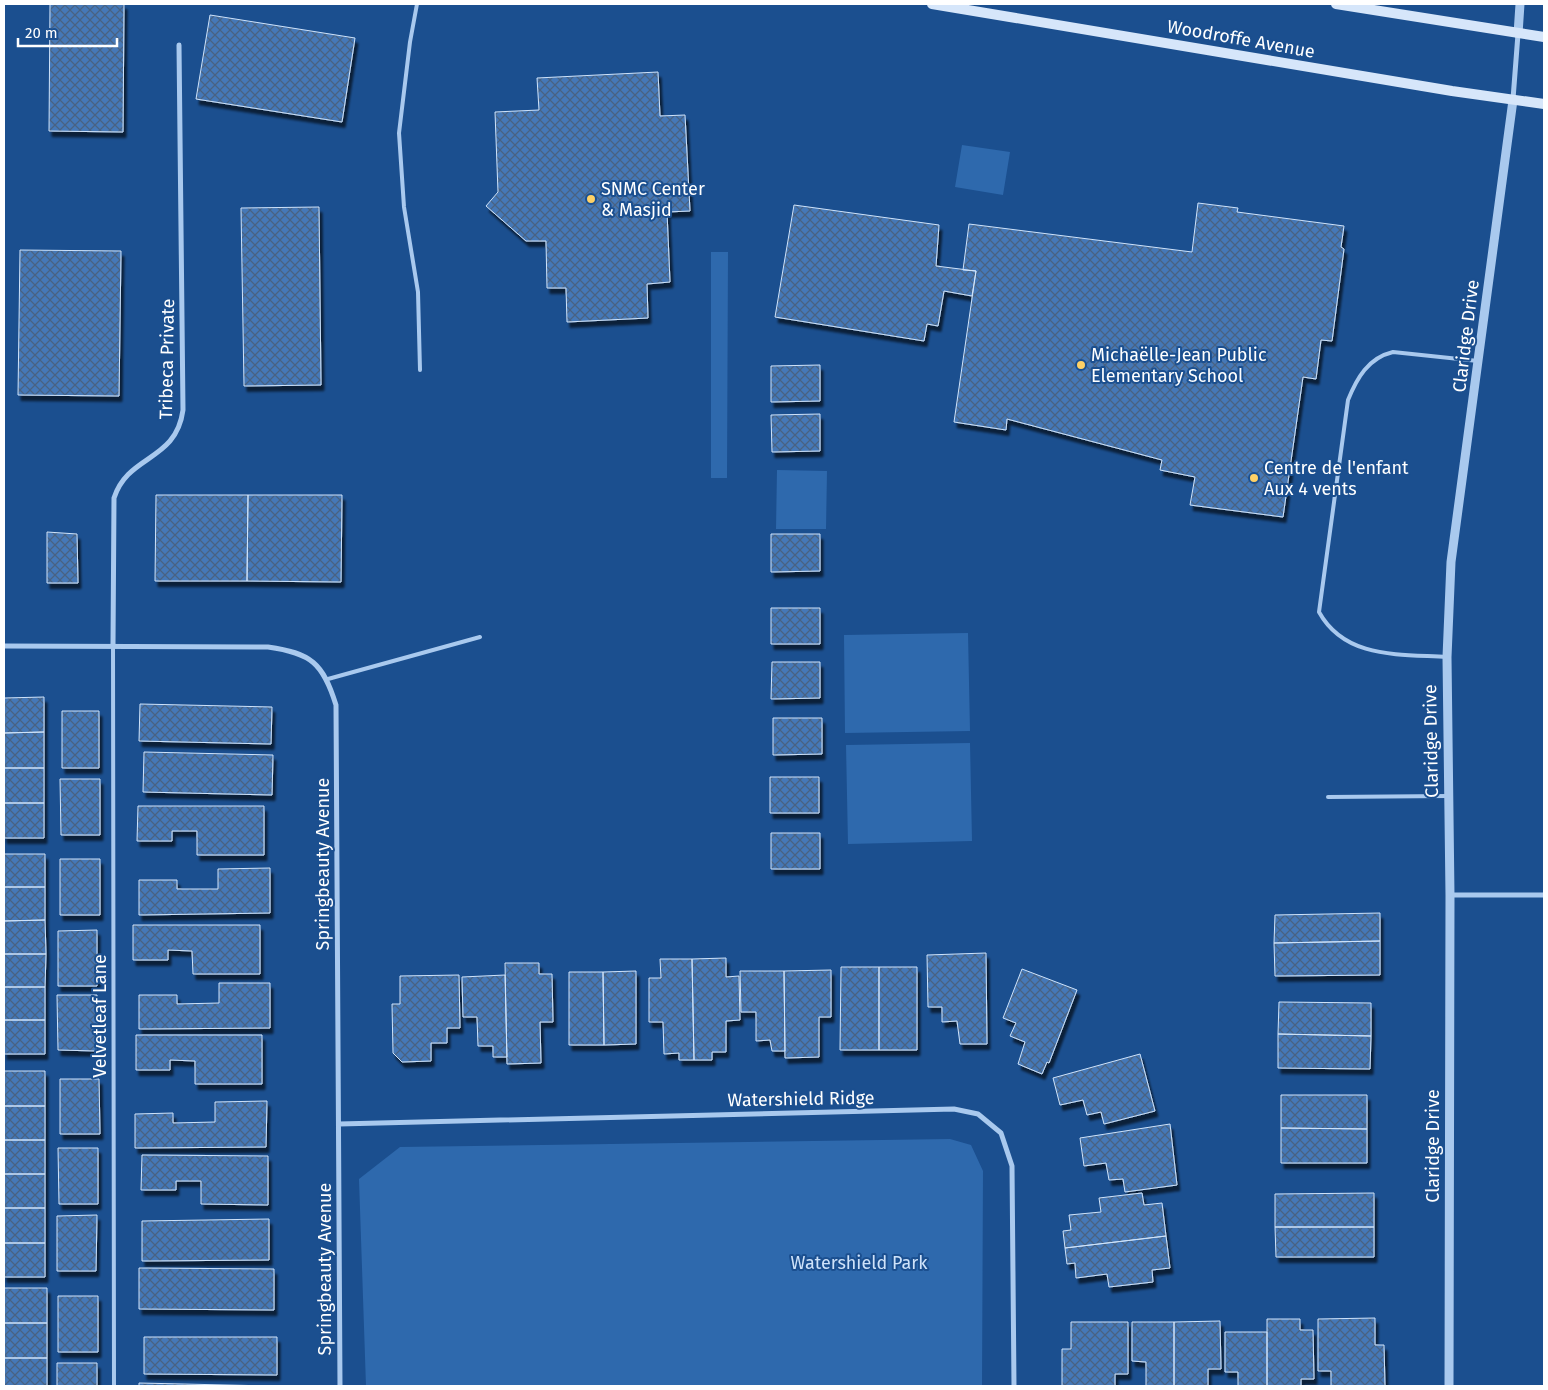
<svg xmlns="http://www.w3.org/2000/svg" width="1548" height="1390" viewBox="0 0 1548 1390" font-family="'Fira Sans',sans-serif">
<defs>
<pattern id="building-cross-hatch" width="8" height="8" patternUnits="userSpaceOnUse" patternTransform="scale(1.25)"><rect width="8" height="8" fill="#4478b7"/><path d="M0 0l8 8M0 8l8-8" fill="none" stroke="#486282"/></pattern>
<filter id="shadow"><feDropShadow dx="3" dy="5.5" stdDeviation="1" flood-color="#0009"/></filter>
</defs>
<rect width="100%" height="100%" fill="#1b4f8f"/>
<path fill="#2e69ad" d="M 962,145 L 1010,152 L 1003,195 L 955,187 Z
M 711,252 L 728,252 L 727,478 L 711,478 Z
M 777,470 L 827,471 L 826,529 L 776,529 Z
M 968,633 L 970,731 L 845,733 L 844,635 Z
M 970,743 L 972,841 L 848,844 L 846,745 Z
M 950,1139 L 971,1145 L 983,1171 L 982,1386 L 366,1386 L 359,1179 L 400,1147 Z"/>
<path fill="url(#building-cross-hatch)" stroke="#cfe3fa" filter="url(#shadow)" d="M 50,4 L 124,4 L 123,132 L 49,131 Z
M 210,15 L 355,38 L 342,122 L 196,99 Z
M 658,72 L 660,116 L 685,115 L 690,211 L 667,212 L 670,282 L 647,284 L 648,318 L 567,322 L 566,288 L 547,288 L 546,241 L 526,241 L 486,206 L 498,192 L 495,112 L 539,110 L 537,78 Z
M 1198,203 L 1238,208 L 1237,212 L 1344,226 L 1341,247 L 1344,249 L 1332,341 L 1321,340 L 1316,379 L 1303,377 L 1283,517 L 1190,505 L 1195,477 L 1160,470 L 1162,460 L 1007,419 L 1006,430 L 954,422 L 976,271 L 963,270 L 969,224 L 1192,252 Z
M 794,205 L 939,225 L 936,266 L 976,271 L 972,296 L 944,291 L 938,326 L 927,324 L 924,341 L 775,317 Z
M 319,207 L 321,385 L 244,386 L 241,208 Z
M 20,250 L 121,251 L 119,396 L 18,395 Z
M 820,365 L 820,401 L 771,402 L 771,366 Z
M 820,414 L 820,451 L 772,452 L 771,415 Z
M 156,495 L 248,495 L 247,581 L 155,581 Z
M 248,495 L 342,495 L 341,582 L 247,581 Z
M 47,532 L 77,534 L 78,583 L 47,583 Z
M 771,534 L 820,534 L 820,571 L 771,572 Z
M 771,608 L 820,608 L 820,644 L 771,644 Z
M 772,662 L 820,662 L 820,698 L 771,699 Z
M 44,697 L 44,732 L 4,733 L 4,698 Z
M 140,704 L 272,707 L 271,744 L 139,741 Z
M 62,711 L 99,711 L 99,768 L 62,768 Z
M 773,718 L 822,718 L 822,754 L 773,755 Z
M 44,732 L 44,768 L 4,768 L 4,733 Z
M 144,752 L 273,755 L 272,795 L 143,792 Z
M 4,768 L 44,768 L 44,803 L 4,803 Z
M 770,777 L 819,777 L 819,813 L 770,813 Z
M 60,779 L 100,779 L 100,835 L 61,835 Z
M 4,803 L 44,803 L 44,838 L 4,838 Z
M 138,806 L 264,806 L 264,855 L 197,855 L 197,831 L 172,831 L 172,841 L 137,841 Z
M 771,833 L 820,833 L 820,869 L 771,869 Z
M 4,854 L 45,854 L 45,887 L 4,887 Z
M 60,859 L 100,859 L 100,915 L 60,915 Z
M 270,868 L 270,913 L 139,915 L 139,880 L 177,880 L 177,889 L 218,889 L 218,869 Z
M 4,887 L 45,887 L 45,920 L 4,921 Z
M 1380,913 L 1380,941 L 1274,943 L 1275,915 Z
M 45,920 L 46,954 L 4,954 L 4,921 Z
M 133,925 L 260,925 L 260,974 L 193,974 L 192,951 L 168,950 L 168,960 L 133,960 Z
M 97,930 L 97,986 L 58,986 L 58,931 Z
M 1380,941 L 1380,975 L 1275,976 L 1274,943 Z
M 986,953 L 987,1044 L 960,1044 L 957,1021 L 942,1022 L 942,1007 L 928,1007 L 927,955 Z
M 4,954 L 46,954 L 45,987 L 4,987 Z
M 726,958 L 726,977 L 739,976 L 740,1020 L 726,1021 L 726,1052 L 712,1052 L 712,1060 L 694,1060 L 692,959 Z
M 660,959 L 692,959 L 694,1060 L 679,1060 L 679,1053 L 664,1054 L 663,1022 L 649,1022 L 649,978 L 661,978 Z
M 505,963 L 539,963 L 539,974 L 552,974 L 553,1022 L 540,1022 L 541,1063 L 507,1064 Z
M 841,967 L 879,967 L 879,1050 L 840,1050 Z
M 879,967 L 917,967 L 917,1050 L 879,1050 Z
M 1022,969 L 1077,990 L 1049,1063 L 1047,1062 L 1042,1074 L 1018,1064 L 1025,1042 L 1010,1036 L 1016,1023 L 1003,1018 Z
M 831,970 L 831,1017 L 819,1017 L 819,1057 L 785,1058 L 784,971 Z
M 636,971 L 636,1044 L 604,1045 L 603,972 Z
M 740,971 L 784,971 L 785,1051 L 772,1051 L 770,1040 L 756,1041 L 756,1012 L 741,1012 Z
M 569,972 L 603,972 L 604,1045 L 569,1045 Z
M 459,975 L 460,1028 L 447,1028 L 447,1043 L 431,1043 L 431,1061 L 402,1062 L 393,1053 L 392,1004 L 400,1004 L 400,976 Z
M 505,975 L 507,1057 L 493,1057 L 493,1046 L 478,1046 L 477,1017 L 463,1017 L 462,977 Z
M 219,983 L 270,983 L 270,1028 L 139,1029 L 139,995 L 177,995 L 177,1004 L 219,1003 Z
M 4,987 L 45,987 L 45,1020 L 4,1020 Z
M 57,995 L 97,995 L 97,1051 L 58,1050 Z
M 1279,1002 L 1371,1003 L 1371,1036 L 1278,1034 Z
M 4,1020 L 45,1020 L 45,1054 L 4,1054 Z
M 1278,1034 L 1371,1036 L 1370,1069 L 1278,1068 Z
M 136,1035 L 262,1035 L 262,1084 L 195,1084 L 195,1061 L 170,1060 L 170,1070 L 136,1070 Z
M 1140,1054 L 1155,1111 L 1104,1124 L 1101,1112 L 1087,1115 L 1083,1100 L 1060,1105 L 1053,1078 Z
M 4,1071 L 45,1071 L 45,1106 L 4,1106 Z
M 60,1079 L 99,1079 L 100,1134 L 60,1134 Z
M 1281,1095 L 1367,1095 L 1367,1129 L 1281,1128 Z
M 267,1101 L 266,1147 L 135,1148 L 135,1114 L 173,1113 L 173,1123 L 215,1122 L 215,1102 Z
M 4,1106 L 45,1106 L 45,1140 L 4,1140 Z
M 1170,1124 L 1177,1185 L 1125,1192 L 1123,1179 L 1109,1180 L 1106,1163 L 1084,1166 L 1080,1138 Z
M 1281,1128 L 1367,1129 L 1367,1163 L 1281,1163 Z
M 4,1140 L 45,1140 L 45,1174 L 4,1174 Z
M 58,1148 L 98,1148 L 98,1204 L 59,1204 Z
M 142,1155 L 268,1156 L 268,1205 L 201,1204 L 201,1181 L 176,1181 L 176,1190 L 141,1190 Z
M 4,1174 L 45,1174 L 45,1208 L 4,1208 Z
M 1142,1193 L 1144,1205 L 1162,1203 L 1166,1236 L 1065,1248 L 1063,1231 L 1071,1230 L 1069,1215 L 1101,1212 L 1099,1198 Z
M 1374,1193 L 1374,1227 L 1275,1227 L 1275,1194 Z
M 4,1208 L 45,1208 L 45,1243 L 4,1243 Z
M 97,1215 L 96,1271 L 57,1271 L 57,1216 Z
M 269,1219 L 269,1260 L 142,1261 L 142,1221 Z
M 1275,1227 L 1374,1227 L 1374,1257 L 1276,1257 Z
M 1166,1236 L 1170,1268 L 1152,1270 L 1153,1282 L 1109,1287 L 1107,1274 L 1076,1278 L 1075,1263 L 1067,1264 L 1065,1248 Z
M 4,1243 L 45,1243 L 45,1277 L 4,1277 Z
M 139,1268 L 274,1269 L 274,1310 L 139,1309 Z
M 4,1288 L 47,1288 L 47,1323 L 4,1323 Z
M 58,1296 L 98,1296 L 98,1352 L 58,1352 Z
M 1375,1318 L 1375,1345 L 1384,1345 L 1385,1386 L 1331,1386 L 1331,1371 L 1318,1371 L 1318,1319 Z
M 1267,1319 L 1300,1319 L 1300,1330 L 1313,1330 L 1314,1379 L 1301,1379 L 1301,1386 L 1267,1386 Z
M 1220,1321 L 1221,1369 L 1208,1369 L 1208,1386 L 1174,1386 L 1174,1322 Z
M 1071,1322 L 1128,1322 L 1128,1374 L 1115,1374 L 1115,1386 L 1062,1386 L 1062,1349 L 1071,1349 Z
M 1132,1322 L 1174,1322 L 1174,1386 L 1146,1386 L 1146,1362 L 1132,1361 Z
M 4,1323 L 47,1323 L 47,1358 L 4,1358 Z
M 1225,1332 L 1267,1332 L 1267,1386 L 1238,1386 L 1238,1372 L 1225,1372 Z
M 144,1337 L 277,1337 L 277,1375 L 144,1374 Z
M 4,1358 L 47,1358 L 47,1386 L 4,1386 Z
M 57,1363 L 97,1363 L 97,1386 L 57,1386 Z
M 139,1383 L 270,1386 L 139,1386 Z"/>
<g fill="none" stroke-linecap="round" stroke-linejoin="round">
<path stroke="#a9c9ee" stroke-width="4" d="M 417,4 L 410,42 L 399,133 L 404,207 L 418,292 L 420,370
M 113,645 L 114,1386
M 1447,657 C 1399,654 1345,659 1319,612 L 1348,400 C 1357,378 1368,358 1393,352 L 1478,361
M 328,679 L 480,637
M 1328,797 L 1448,796"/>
<path stroke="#a9c9ee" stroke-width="5" d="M 1513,99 L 1518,34
M 113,645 L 114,498 C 128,454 176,462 183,410 L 179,45
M 4,646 L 268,647 C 311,653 323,663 336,705 L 340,1386
M 1450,895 L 1544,895
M 339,1124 L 954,1109 L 978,1114 L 1001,1133 L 1012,1166 L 1014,1386"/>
<path stroke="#a9c9ee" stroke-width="9" d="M 1518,34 L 1520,4
M 1449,1386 L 1450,895 L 1447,657 L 1451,562 L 1513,100"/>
<path stroke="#d6e6fa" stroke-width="10" d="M 932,4 L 1452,91 L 1544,104
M 1336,4 L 1544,37"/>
</g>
<g fill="#ffd166" stroke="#1b4f8f" stroke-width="2">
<circle cx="591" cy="199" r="5"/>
<circle cx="1081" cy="365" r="5"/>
<circle cx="1254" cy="478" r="5"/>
</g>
<g text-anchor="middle" stroke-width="4" stroke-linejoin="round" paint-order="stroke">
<g font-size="18" fill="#fff" stroke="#1b4f8f">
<text transform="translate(1241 39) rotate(10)" y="6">Woodroffe Avenue</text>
<text transform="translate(1466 336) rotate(-83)" y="6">Claridge Drive</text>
<text transform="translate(167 359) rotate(-89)" y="6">Tribeca Private</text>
<text transform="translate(1431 741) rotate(-91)" y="6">Claridge Drive</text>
<text transform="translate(323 864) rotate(-90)" y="6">Springbeauty Avenue</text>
<text transform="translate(100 1016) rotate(-90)" y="6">Velvetleaf Lane</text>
<text transform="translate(801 1099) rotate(-1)" y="6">Watershield Ridge</text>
<text transform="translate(1433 1146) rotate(-90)" y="6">Claridge Drive</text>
<text transform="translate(325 1269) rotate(-90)" y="6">Springbeauty Avenue</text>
</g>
<g font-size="18" fill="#fff" stroke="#1b4f8f" text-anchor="start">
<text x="601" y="195">SNMC Center<tspan x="601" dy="21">&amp; Masjid</tspan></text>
<text x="1091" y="361">Michaëlle-Jean Public<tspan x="1091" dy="21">Elementary School</tspan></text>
<text x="1264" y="474">Centre de l'enfant<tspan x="1264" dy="21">Aux 4 vents</tspan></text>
</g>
<g font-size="18" fill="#cfe3fa" stroke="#1b4f8f">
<text x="859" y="1269">Watershield Park</text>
</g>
</g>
<rect width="1548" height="1390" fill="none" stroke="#ffffff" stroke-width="10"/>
<path d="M18 38v8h99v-8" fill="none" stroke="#ffffff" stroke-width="2.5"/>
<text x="25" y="38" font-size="15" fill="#ffffff" stroke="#1b4f8f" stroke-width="4" paint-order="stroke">20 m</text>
</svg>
